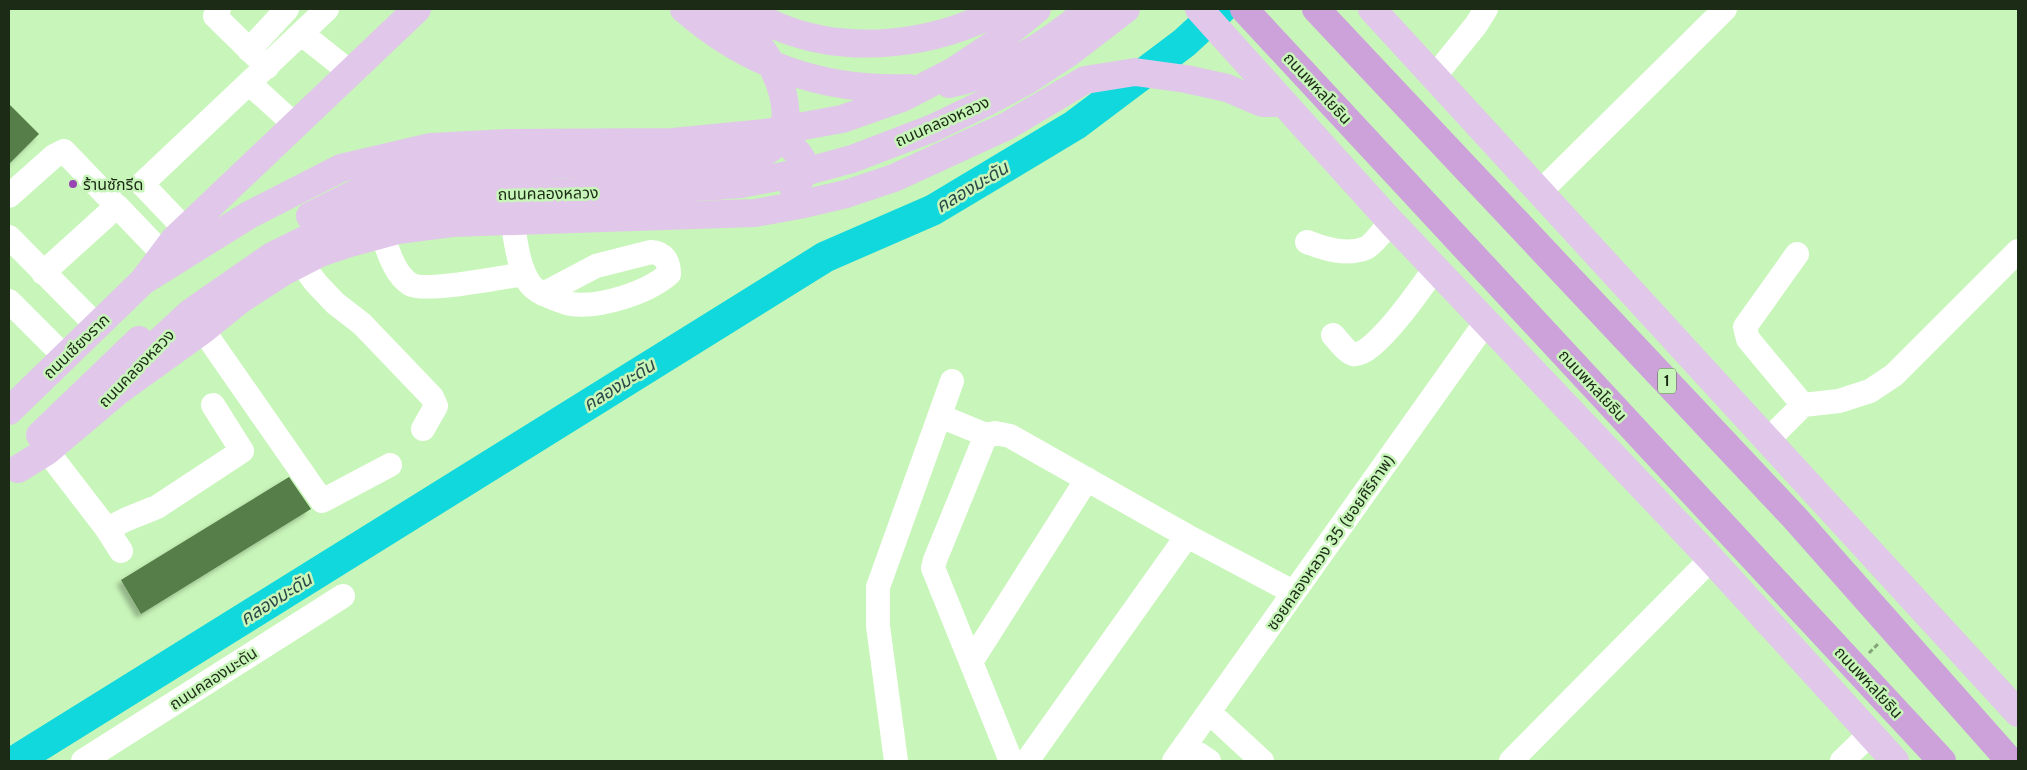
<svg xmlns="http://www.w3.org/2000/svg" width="2027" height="770" viewBox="0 0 2027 770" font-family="Overpass,'Noto Sans Thai',sans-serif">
<defs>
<filter id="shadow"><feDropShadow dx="-4.5" dy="4.5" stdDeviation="2.5" flood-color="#0004"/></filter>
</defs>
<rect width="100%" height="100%" fill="#c8f5b9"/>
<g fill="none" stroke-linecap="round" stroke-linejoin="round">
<path stroke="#10d8dd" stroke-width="31" d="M 15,761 L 825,257 L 933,210 L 1075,125 L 1184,43 L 1221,9"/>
</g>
<path fill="#567e48" filter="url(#shadow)" d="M 9,104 L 39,134 L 9,164 Z
M 289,477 L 311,509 L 141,614 L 121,580 Z"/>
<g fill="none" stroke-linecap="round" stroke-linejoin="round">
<path stroke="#83a478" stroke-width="3" stroke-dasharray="5 2.5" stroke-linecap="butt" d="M 1869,653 L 1879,643"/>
<path stroke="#fff" stroke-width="24" d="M 219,9 L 215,16 L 267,67
M 302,34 L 351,73
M 249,50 L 287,9
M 1434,77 L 1476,25 L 1486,9
M 249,83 L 295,125
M 1540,192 L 1725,9
M 9,196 L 54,156 L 64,151 L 111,200
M 512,221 C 516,241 518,267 530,284 C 535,291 545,295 553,298 C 559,300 565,303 571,304 C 600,308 647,293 669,274 C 669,261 664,253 651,252 L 596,266 L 543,294
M 185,229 L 142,184 L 327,9
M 382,234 C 388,250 394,274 410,284 C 424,293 503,277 524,274
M 9,237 L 97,326
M 1307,242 C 1325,249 1347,256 1366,248 C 1373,245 1385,228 1391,222
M 1797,254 L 1745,327 L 1748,339 L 1803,405
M 301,263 L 316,283 L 335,303 L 362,324 L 432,397 L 436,406 L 423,429
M 43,273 L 117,206 L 163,254
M 9,301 L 65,357
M 203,330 L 322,501 L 390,465
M 1333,335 C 1338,340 1346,352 1353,354 C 1373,359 1424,284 1435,268
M 940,416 L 986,435
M 1768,440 L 1803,405 L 1839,401 L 1870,391 L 1894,375 L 2018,251
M 47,451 L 107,529 L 121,551
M 107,529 L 127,519 L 157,507 L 242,451 L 213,405
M 971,662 L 1087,479
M 1210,713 L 1262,761
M 1185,745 L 1209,761
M 83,761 L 343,596
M 896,761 L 878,626 L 878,587 L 952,381
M 1011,761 L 933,568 L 935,560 L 986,435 L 995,433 L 1010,436 L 1187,536 L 1293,592
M 1027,761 L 1187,536
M 1174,761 L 1486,322
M 1511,761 L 1711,559
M 1842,761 L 1870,734"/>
<path stroke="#e1c7e9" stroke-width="28" d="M 684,9 C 749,66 823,91 909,88
M 745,9 C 756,15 768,23 779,27 C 850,56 936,45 1002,9
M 1199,9 L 1391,222 L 1711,559 L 1895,761
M 1372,9 L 2018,713
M 949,84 C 1002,73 1049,44 1089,9
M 779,138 C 799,150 816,167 793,187
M 310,216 L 354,194 L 432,174 L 513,166 L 720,160 C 734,158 755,158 768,150 C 804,126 777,64 754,40 C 743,28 728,19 715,9
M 143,281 L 249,215 L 341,168 L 431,147 L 507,143 L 673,142 L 765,133 L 842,119 L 902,98 L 954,71 L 993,45 L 1037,9
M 117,392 L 203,330 L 240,300 L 283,272 L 320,253 L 350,243 L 398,230 L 452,223 L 755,213 L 799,205 L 846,194 L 894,178 L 1007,126 L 1085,80 L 1135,72 L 1186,79 L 1227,88 L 1262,103 L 1283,103
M 9,411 L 143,281 L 174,240 L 417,9
M 40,435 L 139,340
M 18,469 L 47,451 L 117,392 L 145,355 L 190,313 L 272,256 L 349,218 L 450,197 L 513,193 L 561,193 L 715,186 L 741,184 L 808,171 L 852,159 L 933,128 L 985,103 L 1026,81 L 1070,52 L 1126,9"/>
<path stroke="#cda2db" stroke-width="28" d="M 1244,9 L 1942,761
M 1316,9 L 1794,517 L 2010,761"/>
</g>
<circle fill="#9844b2" stroke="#c8f5b9" stroke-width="2" cx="73" cy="184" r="5"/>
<g text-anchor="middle" stroke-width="5" stroke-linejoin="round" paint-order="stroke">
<rect fill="#c8f5b9" stroke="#4f6846" stroke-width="1" x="1658" y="368.5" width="18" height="25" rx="4"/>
<g font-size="15" font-weight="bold" fill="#1b2b15">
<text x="1667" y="386">1</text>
</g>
<g font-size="16" fill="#1b2b15" stroke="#c8f5b9">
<text transform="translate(1318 88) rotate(47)" y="6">ถนนพหลโยธิน</text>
<text transform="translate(942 121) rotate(-24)" y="6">ถนนคลองหลวง</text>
<text transform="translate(548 193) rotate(-1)" y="6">ถนนคลองหลวง</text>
<text transform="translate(76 346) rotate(-44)" y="6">ถนนเชียงราก</text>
<text transform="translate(136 368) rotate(-46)" y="6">ถนนคลองหลวง</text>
<text transform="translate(1593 385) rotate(47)" y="6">ถนนพหลโยธิน</text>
<text transform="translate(1330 542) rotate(-55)" y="6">ซอยคลองหลวง 35 (ซอยศิริภาพ)</text>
<text transform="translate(213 678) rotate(-33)" y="6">ถนนคลองมะดัน</text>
<text transform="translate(1869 682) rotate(47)" y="6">ถนนพหลโยธิน</text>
</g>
<g font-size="16" fill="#1b2b15" stroke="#c8f5b9" text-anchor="start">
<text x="83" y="190">ร้านซักรีด</text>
</g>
<g font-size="18" font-style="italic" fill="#2c4748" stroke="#c8f5b9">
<text transform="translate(972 187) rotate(-31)" y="6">คลองมะดัน</text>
<text transform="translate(619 385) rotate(-32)" y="6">คลองมะดัน</text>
<text transform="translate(276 599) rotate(-32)" y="6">คลองมะดัน</text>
</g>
</g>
<rect width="2027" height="770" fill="none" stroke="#1b2b15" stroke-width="20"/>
</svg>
